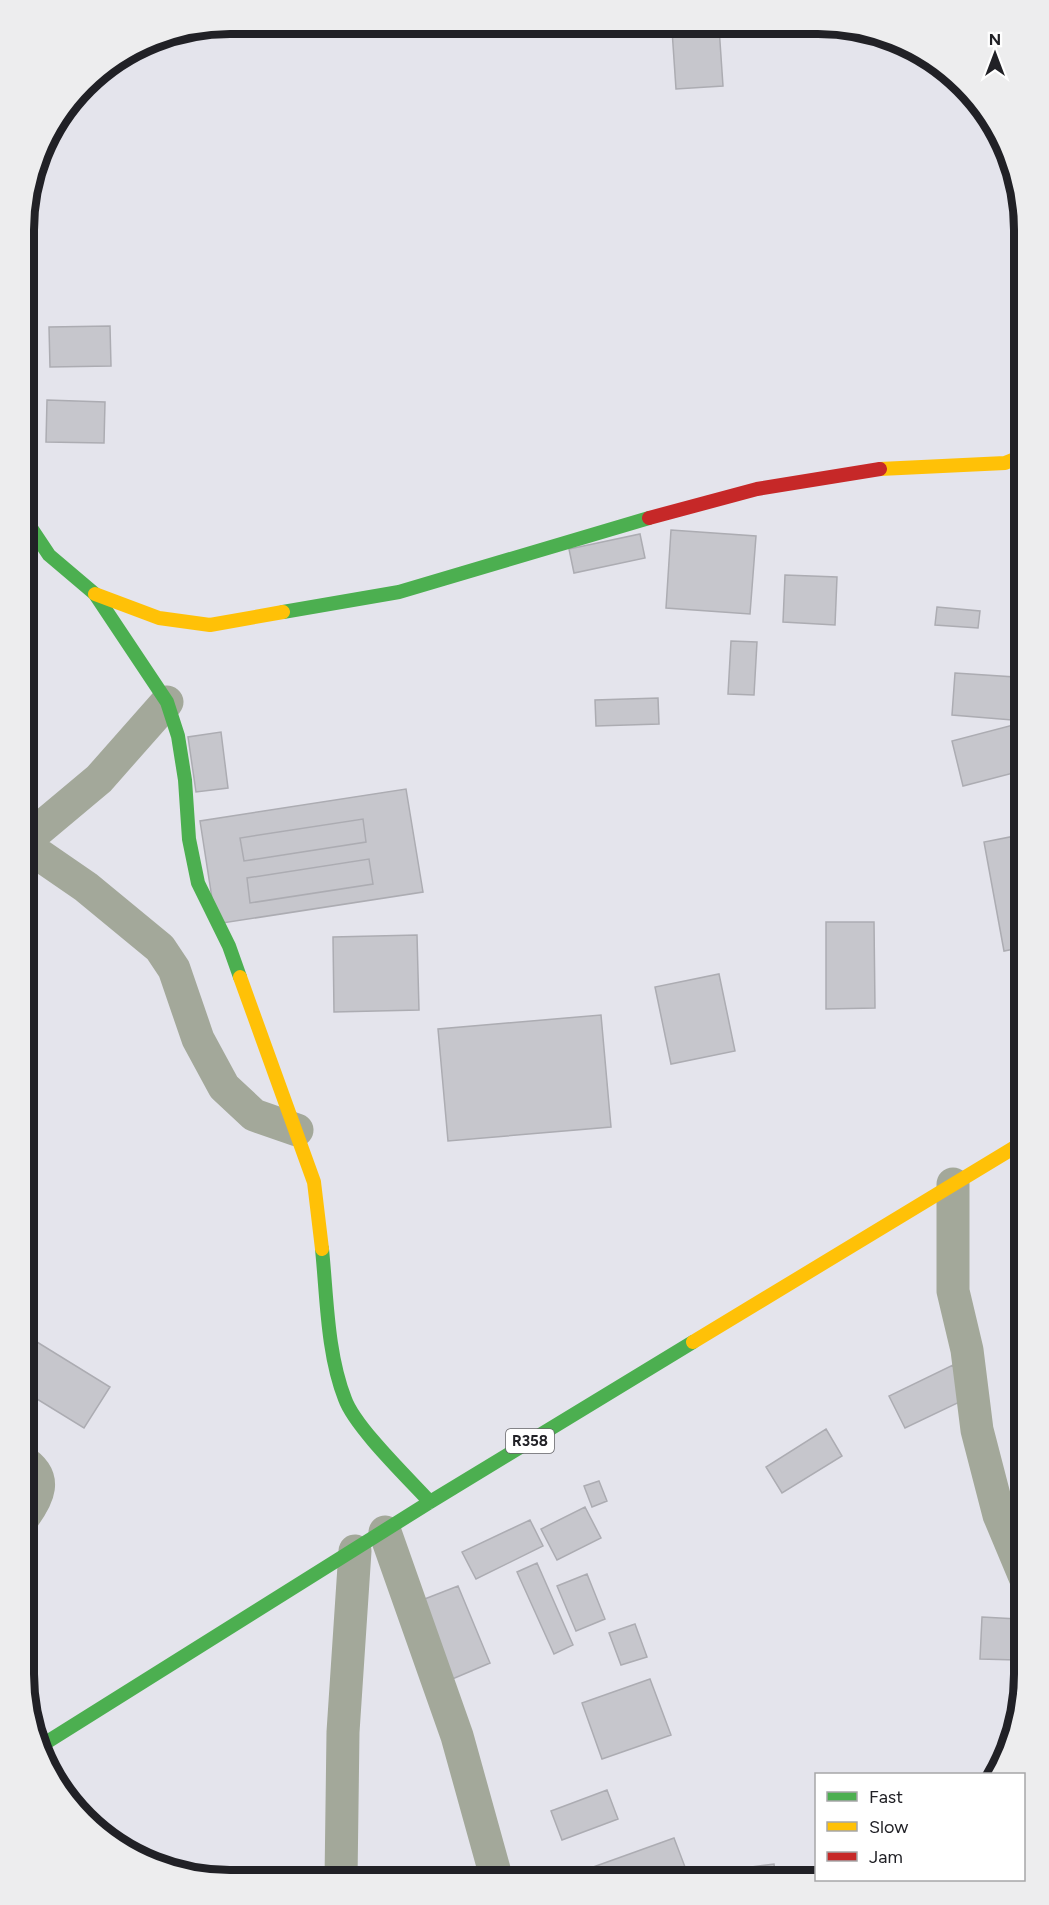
<svg xmlns="http://www.w3.org/2000/svg" width="1049" height="1905" viewBox="0 0 1049 1905" font-family="Figtree,sans-serif">
<rect width="100%" height="100%" fill="#e4e4ec"/>
<path fill="#c6c6cc" stroke="#acacb2" stroke-width="1.5" fill-rule="evenodd" d="M 719,27 L 723,86 L 676,89 L 672,30 Z
M 110,326 L 111,366 L 50,367 L 49,327 Z
M 47,400 L 105,402 L 104,443 L 46,442 Z
M 671,530 L 756,536 L 750,614 L 666,608 Z
M 640,534 L 645,558 L 574,573 L 569,549 Z
M 785,575 L 837,577 L 835,625 L 783,622 Z
M 937,607 L 980,611 L 978,628 L 935,625 Z
M 731,641 L 757,642 L 754,695 L 728,694 Z
M 955,673 L 1015,677 L 1012,720 L 952,715 Z
M 658,698 L 659,724 L 596,726 L 595,700 Z
M 1025,722 L 1025,770 L 963,786 L 952,741 Z
M 221,732 L 228,788 L 196,792 L 188,737 Z
M 406,789 L 423,892 L 216,924 L 200,821 ZM 363,819 L 366,842 L 244,861 L 240,838 ZM 369,859 L 373,884 L 250,903 L 247,878 Z
M 363,819 L 366,842 L 244,861 L 240,838 Z
M 1025,834 L 1025,947 L 1004,951 L 984,842 Z
M 369,859 L 373,884 L 250,903 L 247,878 Z
M 826,922 L 874,922 L 875,1008 L 826,1009 Z
M 417,935 L 419,1010 L 334,1012 L 333,937 Z
M 719,974 L 735,1051 L 671,1064 L 655,987 Z
M 601,1015 L 611,1127 L 448,1141 L 438,1029 Z
M 24,1334 L 110,1387 L 84,1428 L 24,1391 Z
M 953,1365 L 968,1398 L 905,1428 L 889,1396 Z
M 826,1429 L 842,1456 L 782,1493 L 766,1467 Z
M 599,1481 L 607,1501 L 592,1507 L 584,1486 Z
M 585,1507 L 601,1538 L 557,1560 L 541,1529 Z
M 530,1520 L 543,1546 L 476,1579 L 462,1552 Z
M 537,1563 L 573,1645 L 554,1654 L 517,1572 Z
M 587,1574 L 605,1619 L 576,1631 L 557,1586 Z
M 458,1586 L 490,1663 L 450,1680 L 417,1602 Z
M 982,1617 L 1018,1619 L 1017,1660 L 980,1659 Z
M 635,1624 L 647,1657 L 621,1665 L 609,1633 Z
M 650,1679 L 671,1735 L 602,1759 L 582,1703 Z
M 607,1790 L 618,1819 L 562,1840 L 551,1811 Z
M 674,1838 L 685,1867 L 646,1880 L 573,1880 L 571,1875 Z
M 774,1864 L 776,1881 L 716,1881 L 715,1872 Z"/>
<g fill="none" stroke-linecap="round" stroke-linejoin="round">
<path stroke="#a3a89a" stroke-width="18" d="M 24,1529 C 46,1502 60,1475 24,1453"/>
<path stroke="#a3a89a" stroke-width="33" d="M 25,841 L 99,779 L 167,702
M 25,845 L 86,887 L 160,948 L 174,969 L 198,1039 L 224,1087 L 254,1115 L 297,1130
M 953,1184 L 953,1291 L 967,1350 L 977,1430 L 999,1515 L 1025,1577
M 385,1532 L 457,1736 L 497,1880
M 341,1880 L 343,1732 L 355,1551"/>
<path stroke="#4caf50" stroke-width="14" d="M 25,519 L 49,555 L 95,594 L 167,702 L 178,736 L 185,780 L 189,839 L 198,883 L 229,946 L 240,977
M 283,612 L 399,592 L 649,518
M 322,1249 C 327,1298 327,1353 345,1399 C 355,1427 408,1478 430,1502
M 39,1747 L 430,1502 L 693,1342"/>
<path stroke="#ffc107" stroke-width="14" d="M 880,469 L 1005,463 L 1025,455
M 95,594 L 159,618 L 210,625 L 283,612
M 240,977 L 314,1182 L 322,1249
M 693,1342 L 1025,1141"/>
<path stroke="#c62828" stroke-width="14" d="M 649,518 L 757,489 L 880,469"/>
</g>
<g text-anchor="middle" stroke-width="6" stroke-linejoin="round" paint-order="stroke">
<rect fill="#fff" stroke="#646467" stroke-width="1.5" x="506" y="1429" width="48" height="24" rx="4.5"/>
<g font-size="15" font-weight="bold" fill="#212126">
<text x="530" y="1446">R358</text>
</g>
</g>
<path d="M0 0H1049V1905H0ZM230 34H818A196 196 0 0 1 1014 230V1674A196 196 0 0 1 818 1870H230A196 196 0 0 1 34 1674V230A196 196 0 0 1 230 34Z" fill="#ededee" fill-rule="evenodd"/>
<path fill="none" stroke="#212126" stroke-width="8" d="M230 34H818A196 196 0 0 1 1014 230V1674A196 196 0 0 1 818 1870H230A196 196 0 0 1 34 1674V230A196 196 0 0 1 230 34Z"/>
<rect x="815" y="1773" width="210" height="108" fill="#ffffff" stroke="#a6a6a8" stroke-width="1.5"/>
<rect x="827" y="1792" width="30" height="9" fill="#4caf50" stroke="#a6a6a8" stroke-width="1.5"/>
<text x="869" y="1803" font-size="18" fill="#212126">Fast</text>
<rect x="827" y="1822" width="30" height="9" fill="#ffc107" stroke="#a6a6a8" stroke-width="1.5"/>
<text x="869" y="1833" font-size="18" fill="#212126">Slow</text>
<rect x="827" y="1852" width="30" height="9" fill="#c62828" stroke="#a6a6a8" stroke-width="1.5"/>
<text x="869" y="1863" font-size="18" fill="#212126">Jam</text>
<g transform="translate(995 54)" stroke="#ffffff" stroke-width="4.5" paint-order="stroke">
<path d="M0-4.5L10 22L0 15L-10 22Z" fill="#212126"/>
<text y="-9" font-size="16" font-weight="bold" text-anchor="middle" fill="#212126">N</text>
</g>
</svg>
